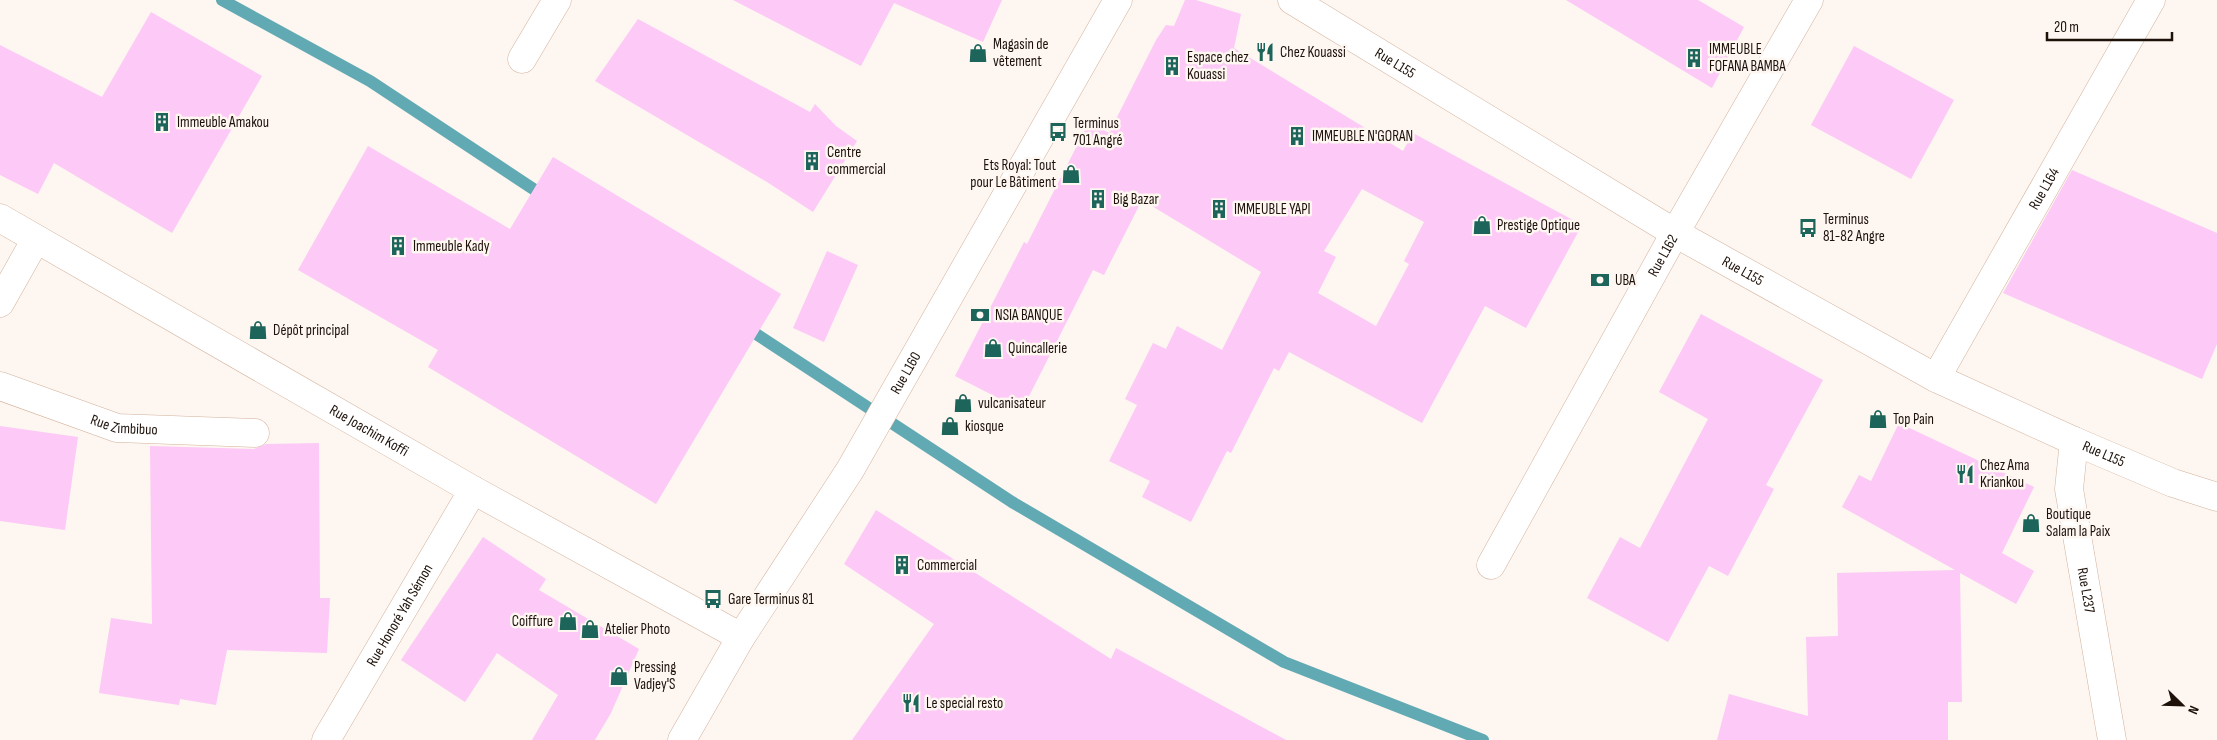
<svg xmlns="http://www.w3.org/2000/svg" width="2217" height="740" viewBox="0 0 2217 740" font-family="'Sofia Sans Condensed',sans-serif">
<rect width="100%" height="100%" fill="#fdf6f1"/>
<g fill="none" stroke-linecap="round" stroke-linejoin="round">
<path stroke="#62aab3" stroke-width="12" d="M 222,0 L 370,81 L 547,198
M 744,326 L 1012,502 L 1284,662 L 1483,740"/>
</g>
<path fill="#fdc9f6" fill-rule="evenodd" d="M 733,0 L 1002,0 L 983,42 L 894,3 L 861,66 Z
M 1185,0 L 1196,0 L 1241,14 L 1234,48 L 1403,151 L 1413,133 L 1582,225 L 1526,328 L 1485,306 L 1422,423 L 1289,352 L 1279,371 L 1274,368 L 1231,453 L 1227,451 L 1191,522 L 1142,497 L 1150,481 L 1109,461 L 1137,405 L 1125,399 L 1153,343 L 1166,349 L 1177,326 L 1222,350 L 1261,272 L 1142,200 L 1104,275 L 1093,270 L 1022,410 L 955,376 L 1024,242 L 1027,244 L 1089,122 L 1109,133 L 1156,40 L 1166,25 L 1174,26 ZM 1362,189 L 1424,222 L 1404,261 L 1409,264 L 1376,326 L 1318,293 L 1336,257 L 1324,251 Z
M 1566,0 L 1698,0 L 1744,27 L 1712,88 Z
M 151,12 L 262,76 L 172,233 L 54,163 L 38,194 L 0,175 L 0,45 L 102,97 Z
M 638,19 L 810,112 L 815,104 L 836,126 L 857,141 L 813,212 L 767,182 L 595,81 Z
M 1854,46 L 1954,100 L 1911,179 L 1811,125 Z
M 368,146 L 510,229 L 553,157 L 781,294 L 656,504 L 428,367 L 438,350 L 298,270 Z
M 2072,170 L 2217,233 L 2217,344 L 2202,379 L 2003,293 Z
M 827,251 L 858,265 L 824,342 L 793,328 Z
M 1701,314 L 1823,380 L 1766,485 L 1774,489 L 1728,576 L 1709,566 L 1668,642 L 1587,598 L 1620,537 L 1640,548 L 1708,419 L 1659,392 Z
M 1899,423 L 2034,487 L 2002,553 L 2034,571 L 2016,604 L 1960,573 L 1962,702 L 1948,702 L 1948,740 L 1717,740 L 1729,694 L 1808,716 L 1806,637 L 1838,636 L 1837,573 L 1955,570 L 1842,507 L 1859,475 L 1871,481 Z
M 0,426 L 78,437 L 65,530 L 0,521 Z
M 319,443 L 320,598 L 330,598 L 327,653 L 227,650 L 216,705 L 180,699 L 179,705 L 99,693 L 111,618 L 152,624 L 150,446 L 254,449 L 266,444 Z
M 876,510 L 1111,659 L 1116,648 L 1286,740 L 852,740 L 934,624 L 844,564 Z
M 483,537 L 546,579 L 539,590 L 639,649 L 611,713 L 595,740 L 532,740 L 558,695 L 497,653 L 465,702 L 401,660 Z"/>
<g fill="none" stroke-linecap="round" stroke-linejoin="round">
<g stroke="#d3b29c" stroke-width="29">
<g id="minor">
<path id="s1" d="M 1292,0 L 1675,233 L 1936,378 L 2074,441 L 2173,483 L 2217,497"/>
<path d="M 522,59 L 557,0"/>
<path id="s2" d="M 0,218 L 473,490 L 741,637"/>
<path d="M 0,303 L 36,239"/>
<path id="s3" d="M 1936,378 L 2151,0"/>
<path id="s4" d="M 0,386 L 117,428 L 255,433"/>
<path id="s5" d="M 2074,441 L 2069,489 L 2112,740"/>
<path id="s6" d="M 1491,565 L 1675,233 L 1809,0"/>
<path id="s7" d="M 326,740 L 473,490"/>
<path id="s8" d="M 682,740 L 741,637 L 850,470 L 1118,0"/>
</g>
</g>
<use href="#minor" stroke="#fff" stroke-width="28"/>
</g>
<defs>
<g id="restaurant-bare" transform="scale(1.5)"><path d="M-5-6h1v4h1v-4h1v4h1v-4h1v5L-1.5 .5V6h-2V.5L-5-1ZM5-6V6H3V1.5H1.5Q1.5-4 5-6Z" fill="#1d655a" stroke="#fdf6f1" stroke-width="2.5" paint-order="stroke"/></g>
<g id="shop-bare" transform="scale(1.5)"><path d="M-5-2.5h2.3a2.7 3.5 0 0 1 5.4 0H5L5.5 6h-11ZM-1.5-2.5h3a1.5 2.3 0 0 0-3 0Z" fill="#1d655a" stroke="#fdf6f1" stroke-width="2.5" paint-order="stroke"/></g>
<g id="building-bare" transform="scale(1.5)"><path d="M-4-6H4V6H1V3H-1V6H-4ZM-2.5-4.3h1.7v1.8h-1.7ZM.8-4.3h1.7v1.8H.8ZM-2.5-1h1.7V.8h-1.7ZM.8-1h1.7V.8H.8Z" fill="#1d655a" stroke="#fdf6f1" stroke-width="2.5" paint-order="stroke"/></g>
<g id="bus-bare" transform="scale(1.5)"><path d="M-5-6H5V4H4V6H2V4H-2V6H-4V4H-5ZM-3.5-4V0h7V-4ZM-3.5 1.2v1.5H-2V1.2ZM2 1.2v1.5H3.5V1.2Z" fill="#1d655a" stroke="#fdf6f1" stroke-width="2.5" paint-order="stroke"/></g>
<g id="bank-bare" transform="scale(1.5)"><path d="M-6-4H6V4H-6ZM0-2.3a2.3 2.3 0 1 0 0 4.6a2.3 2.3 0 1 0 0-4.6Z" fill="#1d655a" stroke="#fdf6f1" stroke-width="2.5" paint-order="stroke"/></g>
</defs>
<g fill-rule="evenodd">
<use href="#restaurant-bare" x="1265" y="52"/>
<use href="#shop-bare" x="978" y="53"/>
<use href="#building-bare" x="1694" y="58"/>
<use href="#building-bare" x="1172" y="66"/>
<use href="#building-bare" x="162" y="122"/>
<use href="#bus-bare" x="1058" y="132"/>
<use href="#building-bare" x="1297" y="136"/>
<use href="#building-bare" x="812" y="161"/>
<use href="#shop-bare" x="1071" y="174"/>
<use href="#building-bare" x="1098" y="199"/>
<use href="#building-bare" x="1219" y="209"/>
<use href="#shop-bare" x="1482" y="225"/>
<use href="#bus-bare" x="1808" y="228"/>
<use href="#building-bare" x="398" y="246"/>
<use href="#bank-bare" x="1600" y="280"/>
<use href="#bank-bare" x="980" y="315"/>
<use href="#shop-bare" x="258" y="330"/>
<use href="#shop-bare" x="993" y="348"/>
<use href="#shop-bare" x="963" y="403"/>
<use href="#shop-bare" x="1878" y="419"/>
<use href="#shop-bare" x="950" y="426"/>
<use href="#restaurant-bare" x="1965" y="474"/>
<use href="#shop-bare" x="2031" y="523"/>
<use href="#building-bare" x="902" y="565"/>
<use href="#bus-bare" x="713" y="599"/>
<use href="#shop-bare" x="568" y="621"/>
<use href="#shop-bare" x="590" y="629"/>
<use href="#shop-bare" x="619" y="676"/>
<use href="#restaurant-bare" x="911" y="703"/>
</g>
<g text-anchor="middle" stroke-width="5" stroke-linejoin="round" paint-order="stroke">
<g font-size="15" fill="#1d110a" stroke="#fdf6f1" text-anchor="start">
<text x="993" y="49">Magasin de<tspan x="993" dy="17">vêtement</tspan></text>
<text x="1709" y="54">IMMEUBLE<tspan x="1709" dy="17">FOFANA BAMBA</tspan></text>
<text x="1280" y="57">Chez Kouassi</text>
<text x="1187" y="62">Espace chez<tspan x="1187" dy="17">Kouassi</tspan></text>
<text x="177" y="127">Immeuble Amakou</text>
<text x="1073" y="128">Terminus<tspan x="1073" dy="17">701 Angré</tspan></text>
<text x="1312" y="141">IMMEUBLE N'GORAN</text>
<text x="827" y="157">Centre<tspan x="827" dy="17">commercial</tspan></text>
<text x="1056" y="170" text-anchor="end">Ets Royal: Tout<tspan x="1056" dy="17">pour Le Bâtiment</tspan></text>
<text x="1113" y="204">Big Bazar</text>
<text x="1234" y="214">IMMEUBLE YAPI</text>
<text x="1823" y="224">Terminus<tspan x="1823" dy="17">81-82 Angre</tspan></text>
<text x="1497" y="230">Prestige Optique</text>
<text x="413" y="251">Immeuble Kady</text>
<text x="1615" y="285">UBA</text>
<text x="995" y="320">NSIA BANQUE</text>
<text x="273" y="335">Dépôt principal</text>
<text x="1008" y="353">Quincallerie</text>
<text x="978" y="408">vulcanisateur</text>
<text x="1893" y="424">Top Pain</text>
<text x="965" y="431">kiosque</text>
<text x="1980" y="470">Chez Ama<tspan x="1980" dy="17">Kriankou</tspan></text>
<text x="2046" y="519">Boutique<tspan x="2046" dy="17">Salam la Paix</tspan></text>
<text x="917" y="570">Commercial</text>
<text x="728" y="604">Gare Terminus 81</text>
<text x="553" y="626" text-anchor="end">Coiffure</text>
<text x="605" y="634">Atelier Photo</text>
<text x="634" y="672">Pressing<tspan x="634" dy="17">Vadjey'S</tspan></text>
<text x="926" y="708">Le special resto</text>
</g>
<g font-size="15" fill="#1d110a" stroke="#fdf6f1">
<text dy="5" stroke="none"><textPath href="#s1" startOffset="121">Rue L155</textPath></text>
<text dy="5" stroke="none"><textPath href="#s3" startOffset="218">Rue L164</textPath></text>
<text dy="5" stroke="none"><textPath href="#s6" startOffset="354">Rue L162</textPath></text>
<text dy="5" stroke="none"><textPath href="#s1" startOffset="526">Rue L155</textPath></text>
<text dy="5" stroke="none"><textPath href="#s8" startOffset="430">Rue L160</textPath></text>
<text dy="5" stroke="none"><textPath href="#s4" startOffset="131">Rue Zimbibuo</textPath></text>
<text dy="5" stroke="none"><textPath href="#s2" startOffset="426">Rue Joachim Koffi</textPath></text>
<text dy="5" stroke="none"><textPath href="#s1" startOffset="931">Rue L155</textPath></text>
<text dy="5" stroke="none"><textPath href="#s5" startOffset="151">Rue L237</textPath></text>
<text dy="5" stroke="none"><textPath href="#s7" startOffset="145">Rue Honoré Yah Sémon</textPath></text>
</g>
</g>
<g transform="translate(2182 705) rotate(113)" stroke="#fdf6f1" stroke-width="4" paint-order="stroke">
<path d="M0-4L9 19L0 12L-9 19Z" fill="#1d110a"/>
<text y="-8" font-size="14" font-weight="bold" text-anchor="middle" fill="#1d110a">N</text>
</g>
<path d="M2047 32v8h125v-8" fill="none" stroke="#1d110a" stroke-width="2.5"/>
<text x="2054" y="32" font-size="15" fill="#1d110a" stroke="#fdf6f1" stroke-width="4" paint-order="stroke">20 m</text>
</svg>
